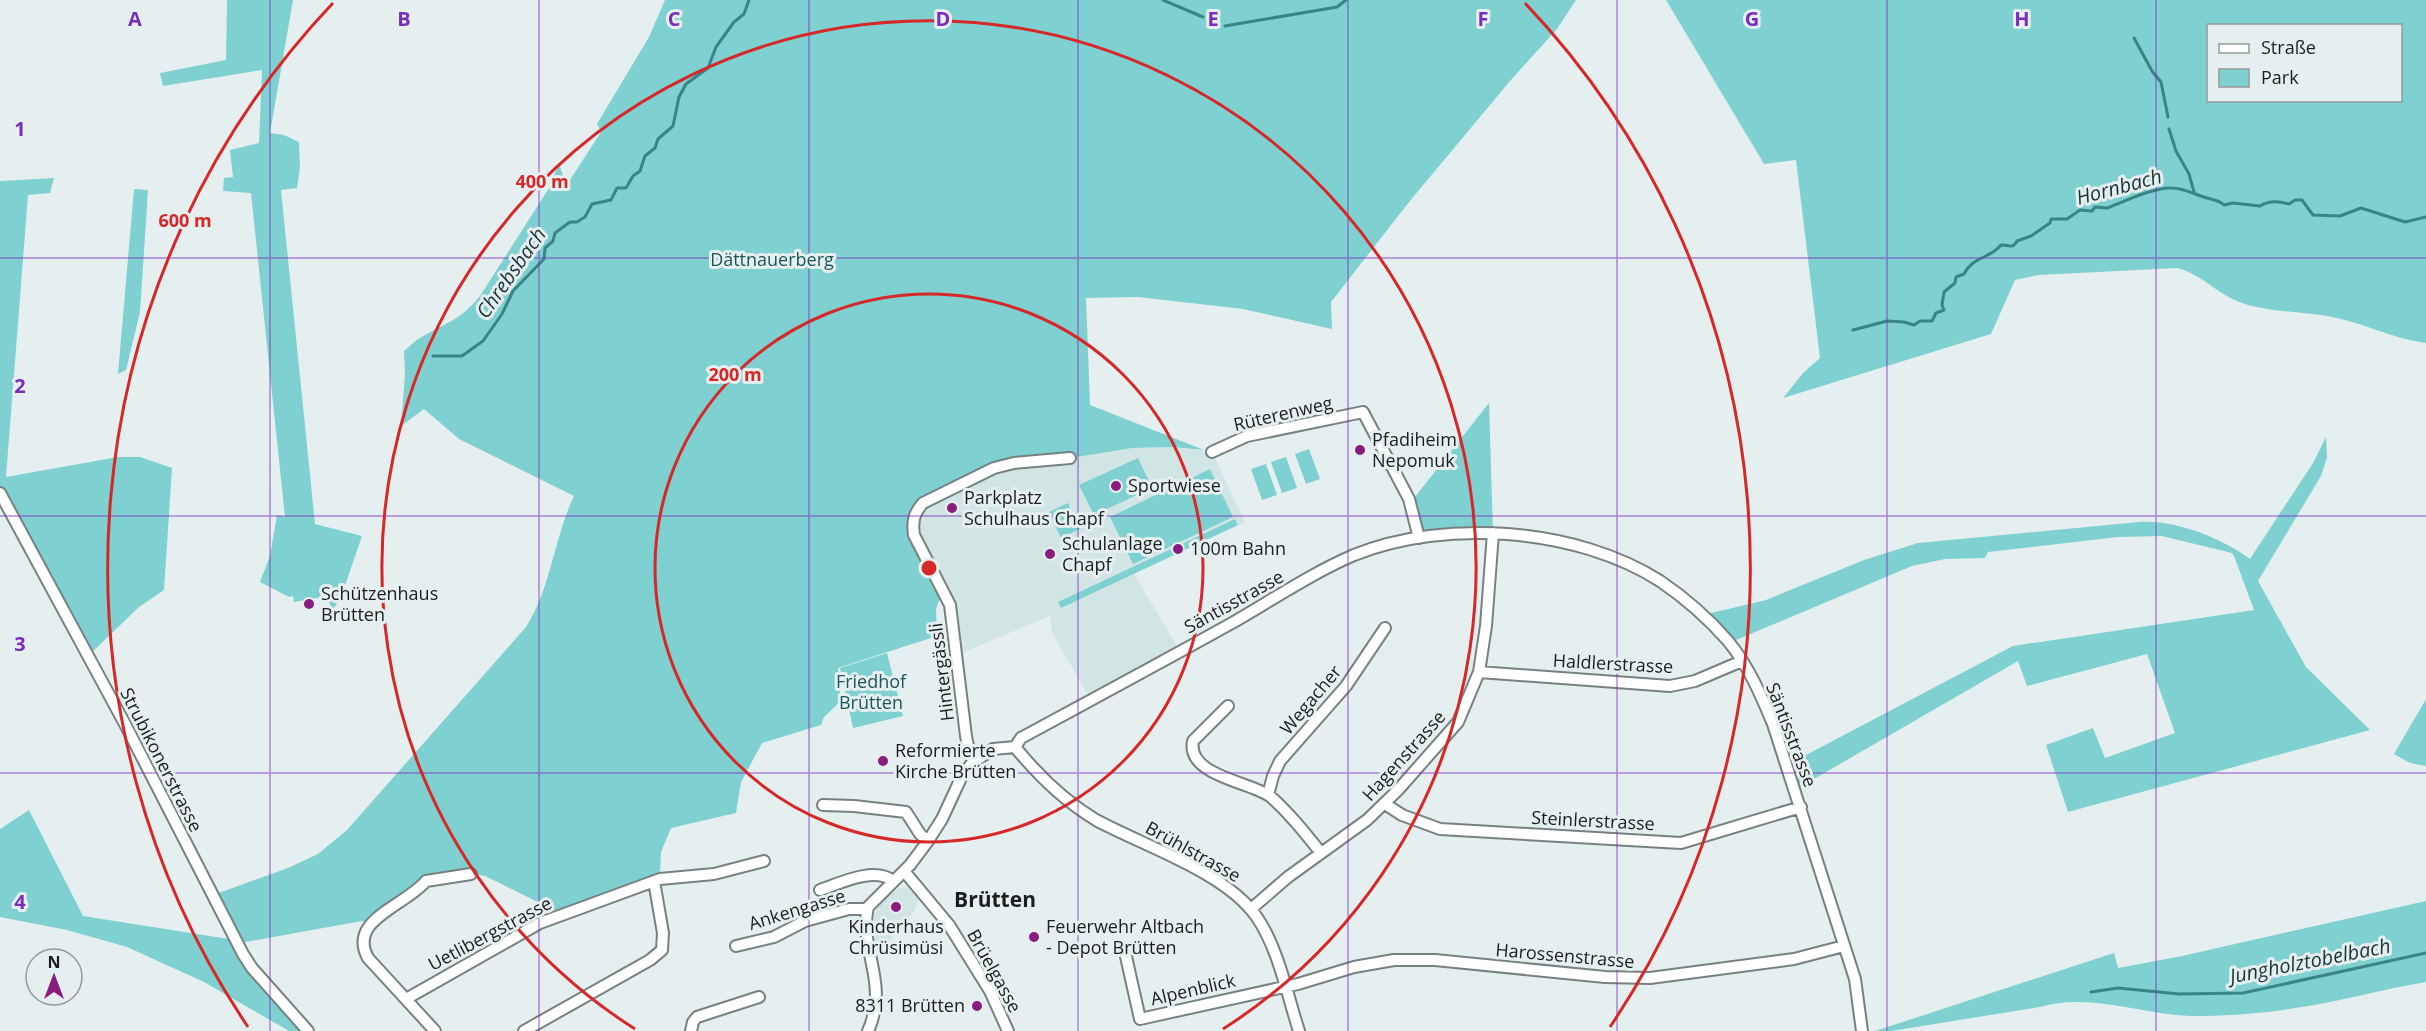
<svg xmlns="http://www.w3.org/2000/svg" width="2426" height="1031" viewBox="0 0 2426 1031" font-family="'Open Sans',sans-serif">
<rect width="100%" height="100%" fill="#e6efef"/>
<path fill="#d2e5e5" d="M 1173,447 L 1212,452 L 1245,522 L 1134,574 L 1180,651 L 1091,700 L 1052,633 L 1050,616 L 957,655 L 950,605 L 914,535 L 915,512 L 994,468 L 1132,448 Z
M 907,887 L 911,891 L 914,889 L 919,896 L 914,912 L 902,923 L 887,946 L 877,953 L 873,929 L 874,915 L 881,902 L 891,892 L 893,893 L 899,888 Z"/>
<path fill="#7fd0d0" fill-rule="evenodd" d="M 227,0 L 293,0 L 270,133 L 284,135 L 299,142 L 300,167 L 297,188 L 281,190 L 315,524 L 362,536 L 341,597 L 332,611 L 326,592 L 323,592 L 323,597 L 294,602 L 293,596 L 289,597 L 260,582 L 270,556 L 277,515 L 285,517 L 251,193 L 223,191 L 224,178 L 233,177 L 230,150 L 259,143 L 262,70 L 163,86 L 160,73 L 226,60 Z
M 665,0 L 1576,0 L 1557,29 L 1510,81 L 1409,202 L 1331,302 L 1332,329 L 1243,309 L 1138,297 L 1086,298 L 1090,405 L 1204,450 L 1173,447 L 1132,448 L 1070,458 L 1014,463 L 923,503 L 912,524 L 942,593 L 936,609 L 937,636 L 838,668 L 841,701 L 824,717 L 821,725 L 762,743 L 741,782 L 736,813 L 671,828 L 661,852 L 660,875 L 562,914 L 485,876 L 471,874 L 426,881 L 369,923 L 362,921 L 245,942 L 236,941 L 308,1031 L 289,1031 L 204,982 L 127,947 L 67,930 L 0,917 L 0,829 L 29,810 L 83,916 L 235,940 L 213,895 L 288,868 L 318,854 L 347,830 L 526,627 C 551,588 554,538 574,496 L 459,439 L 424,409 L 401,426 L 405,374 L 404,351 C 411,345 418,338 427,334 C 452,320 461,319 480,296 L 549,188 L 559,163 L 566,186 L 601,132 L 597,124 L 649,37 Z
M 1666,0 L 2426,0 L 2426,343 C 2395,339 2368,325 2337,318 C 2306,311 2272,313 2242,303 C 2218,295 2202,274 2177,268 L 2039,275 L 2015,280 L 1991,334 L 1783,398 L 1803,373 L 1820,358 L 1796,160 L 1764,164 ZM 2208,26 L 2400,26 L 2400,100 L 2208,100 Z
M 54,178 L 50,193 L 28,195 L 6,477 L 118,457 L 140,457 L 172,468 L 164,590 L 139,607 L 88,656 L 0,493 L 0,181 Z
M 134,189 L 148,190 L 140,312 L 126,370 L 118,374 Z
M 1489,403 L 1493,533 L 1419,538 L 1411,502 Z
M 2326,437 L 2327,458 L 2321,476 L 2258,581 L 2306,667 L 2370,730 L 2068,812 L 2046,745 L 2093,728 L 2105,758 L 2175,733 L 2147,654 L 2027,686 L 2018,661 L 1795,790 L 1787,765 L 2013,646 L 2254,610 L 2234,556 L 2232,553 L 2162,536 L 2118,537 L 1988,552 L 1985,558 L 1945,559 L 1912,566 L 1729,643 L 1703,615 L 1766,600 L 1864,560 L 1918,543 L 2139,522 C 2174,519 2222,538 2250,559 L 2313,463 Z
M 1309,449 L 1320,479 L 1306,484 L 1295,454 Z
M 1286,457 L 1297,488 L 1282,493 L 1271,462 Z
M 1138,458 L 1152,488 L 1094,515 L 1079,485 Z
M 1266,464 L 1277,495 L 1262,500 L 1251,469 Z
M 1210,469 L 1233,517 L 1133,564 L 1110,517 Z
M 1068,503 L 1080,529 L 1061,538 L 1049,512 Z
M 1235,519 L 1238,525 L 1061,608 L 1058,602 Z
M 887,653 L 903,716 L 853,728 L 840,668 Z
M 2426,699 L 2426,766 L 2410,763 L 2394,754 Z
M 2426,901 L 2426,982 C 2382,989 2339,1002 2295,1008 C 2266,1013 2234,1015 2204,1016 C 2150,1018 2092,991 2040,1007 L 1891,1031 L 1875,1031 L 2114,953 L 2118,968 L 2182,956 Z"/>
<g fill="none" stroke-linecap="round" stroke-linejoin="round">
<path stroke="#398586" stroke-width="3" d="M 1163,0 L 1203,17
M 1225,26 L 1337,7 L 1346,0
M 2134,38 L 2152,71 L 2161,82 L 2168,117
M 2169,129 L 2176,151 L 2189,174 L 2194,192
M 1853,330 L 1887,321 L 1904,322 L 1914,325 L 1920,321 L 1932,321 L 1936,313 L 1944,310 L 1942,305 L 1944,292 L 1955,283 L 1956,277 L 1964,274 C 1972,257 1991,258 2001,245 C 2009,245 2013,249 2017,241 L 2031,236 L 2050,223 L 2051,219 L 2067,219 L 2080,210 L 2092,211 L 2095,207 L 2107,208 C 2123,202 2154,187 2172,188 C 2184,188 2196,195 2207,198 C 2214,200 2219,200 2224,205 L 2233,203 L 2260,206 C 2269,200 2279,201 2289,204 L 2295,200 L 2302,200 L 2313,215 L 2340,216 L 2361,208 L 2405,222 L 2426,217
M 433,356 L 462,356 L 483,341 L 502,314 L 513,291 L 544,259 L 545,248 L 553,241 L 555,233 L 570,222 L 577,222 L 585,217 L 592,204 L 611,200 L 617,188 L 626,188 L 633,176 L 640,171 L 645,156 L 655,148 L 658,139 L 673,126 L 679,97 L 686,84 L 708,68 L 716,47 L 734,22 L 744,14 L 749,0
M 2091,992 L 2118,988 L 2179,994 L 2243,993 L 2426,953"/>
<g stroke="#788181" stroke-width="14">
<path id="minor" d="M 1212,452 L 1247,436 L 1363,412 L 1409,499 L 1419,538
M 0,493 L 126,726 L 243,954 L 252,968 L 308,1031
M 1479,672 L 1670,686 L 1695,681 L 1742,661
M 1228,706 L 1193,741 C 1186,776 1252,782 1271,797 C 1290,814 1305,833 1321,853
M 1015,747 L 1021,738 C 1091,700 1162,662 1232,623 C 1272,600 1312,573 1354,555 C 1446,518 1577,528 1660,581 C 1685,598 1708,618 1728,641 C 1748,665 1761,695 1773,724 L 1855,979 L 1862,1031
M 1015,747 C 1037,774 1066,802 1096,820 C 1144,846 1225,872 1256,916 C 1278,947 1287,994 1299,1031
M 977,759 L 968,746 L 966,736 L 950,605 L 914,535 C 912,521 914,513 923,503 L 994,468 L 1014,463 L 1070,458
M 1268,795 L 1273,776 L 1280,761 L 1346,686 L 1385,628
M 1385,804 L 1402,815 L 1440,829 L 1681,843 L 1801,807
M 823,805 L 854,806 L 906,812 L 920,834 L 928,841
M 904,871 L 949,925 L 990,991 L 1008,1031
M 820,890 C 840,883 875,866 893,881
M 1251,909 L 1288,877 L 1367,820 L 1398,790 L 1458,722 L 1479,672 L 1486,626 L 1493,533
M 736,946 L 774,937 L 805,921 L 849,909 L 867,909
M 1125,952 L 1140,1019 L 1298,984 L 1354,967 L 1394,960 L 1435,960 L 1605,977 L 1650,978 L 1794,959 L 1844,946
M 406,999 L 540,923 L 660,879 L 714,874 L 764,861
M 435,1031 L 368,958 C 347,920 405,906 426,881 L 471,874
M 524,1031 L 650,960 L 662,950 L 663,933 L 654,881
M 691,1031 L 693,1022 L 697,1017 L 759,997
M 868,1031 C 890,982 858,949 868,907 L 910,865 L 928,841 L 942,819 L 961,778 L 972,763 L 993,749 L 1015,747"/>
</g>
<use href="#minor" stroke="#fff" stroke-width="10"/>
</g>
<path fill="none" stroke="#7b2cbf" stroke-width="1.5" stroke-opacity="0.55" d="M 270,0 L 270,1031M 539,0 L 539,1031M 809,0 L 809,1031M 1078,0 L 1078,1031M 1348,0 L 1348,1031M 1617,0 L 1617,1031M 1887,0 L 1887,1031M 2156,0 L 2156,1031M 0,258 L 2426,258M 0,516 L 2426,516M 0,773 L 2426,773"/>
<g fill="none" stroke="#d62828" stroke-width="3">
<circle cx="929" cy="568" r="274"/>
<path d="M635 1029A547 547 0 1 1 1223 1029"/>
<path d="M248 1027A821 821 0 0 1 333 3M1525 3A821 821 0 0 1 1610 1027"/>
</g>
<g fill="#891c81" stroke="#e6efef" stroke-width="2">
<circle cx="1360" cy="450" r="6"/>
<circle cx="1116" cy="486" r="6"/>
<circle cx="952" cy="508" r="6"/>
<circle cx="1178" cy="549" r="6"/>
<circle cx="1050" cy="554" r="6"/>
<circle cx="309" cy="604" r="6"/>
<circle cx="883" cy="761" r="6"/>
<circle cx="896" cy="907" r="6"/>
<circle cx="1034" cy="937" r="6"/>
<circle cx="977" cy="1006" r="6"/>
</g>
<g text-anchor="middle" stroke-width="6" stroke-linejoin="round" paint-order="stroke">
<g font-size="18" fill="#1b5757" stroke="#e6efef">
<text x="772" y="266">Dättnauerberg</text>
<text x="871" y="688">Friedhof<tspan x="871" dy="21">Brütten</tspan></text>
</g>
<g font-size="18" fill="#1b1e1e" stroke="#e6efef">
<text transform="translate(1283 414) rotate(-13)" y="6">Rüterenweg</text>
<text transform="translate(1234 602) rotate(-29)" y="6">Säntisstrasse</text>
<text transform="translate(1613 664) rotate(3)" y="6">Haldlerstrasse</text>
<text transform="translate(942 672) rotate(-97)" y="6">Hintergässli</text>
<text transform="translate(1311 700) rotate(-50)" y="6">Wegacher</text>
<text transform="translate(1791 735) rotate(69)" y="6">Säntisstrasse</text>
<text transform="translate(1404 756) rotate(-48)" y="6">Hagenstrasse</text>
<text transform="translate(161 760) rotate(63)" y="6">Strubikonerstrasse</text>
<text transform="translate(1593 821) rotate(3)" y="6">Steinlerstrasse</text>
<text transform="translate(1193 852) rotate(29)" y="6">Brühlstrasse</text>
<text transform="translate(797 910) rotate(-17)" y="6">Ankengasse</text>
<text transform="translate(490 934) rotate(-28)" y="6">Uetlibergstrasse</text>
<text transform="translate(1565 956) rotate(5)" y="6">Harossenstrasse</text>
<text transform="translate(994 971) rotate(61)" y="6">Brüelgasse</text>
<text transform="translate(1193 990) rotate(-13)" y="6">Alpenblick</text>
</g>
<g font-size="18" fill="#1b1e1e" stroke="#e6efef" text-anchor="start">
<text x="1372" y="446">Pfadiheim<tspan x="1372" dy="21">Nepomuk</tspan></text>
<text x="1128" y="492">Sportwiese</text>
<text x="964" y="504">Parkplatz<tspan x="964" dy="21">Schulhaus Chapf</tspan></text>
<text x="1062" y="550">Schulanlage<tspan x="1062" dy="21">Chapf</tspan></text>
<text x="1190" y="555">100m Bahn</text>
<text x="321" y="600">Schützenhaus<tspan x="321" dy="21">Brütten</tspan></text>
<text x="895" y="757">Reformierte<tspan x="895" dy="21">Kirche Brütten</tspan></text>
<text x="896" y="933" text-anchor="middle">Kinderhaus<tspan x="896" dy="21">Chrüsimüsi</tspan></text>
<text x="1046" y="933">Feuerwehr Altbach<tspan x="1046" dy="21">- Depot Brütten</tspan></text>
<text x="965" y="1012" text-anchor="end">8311 Brütten</text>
</g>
<g font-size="20" font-style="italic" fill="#1c3434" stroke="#e6efef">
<text transform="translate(2119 187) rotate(-15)" y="7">Hornbach</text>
<text transform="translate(511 273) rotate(-55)" y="7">Chrebsbach</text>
<text transform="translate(2310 961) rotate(-11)" y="7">Jungholztobelbach</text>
</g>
<g font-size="21" font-weight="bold" fill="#1b1e1e" stroke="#e6efef">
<text x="995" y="907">Brütten</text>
</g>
</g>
<g font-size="20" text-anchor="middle" font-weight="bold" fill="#7b2cbf" stroke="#e6efef" stroke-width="6" stroke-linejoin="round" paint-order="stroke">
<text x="135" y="26">A</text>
<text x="404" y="26">B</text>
<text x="674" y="26">C</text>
<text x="943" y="26">D</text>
<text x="1213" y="26">E</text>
<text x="1483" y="26">F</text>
<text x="1752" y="26">G</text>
<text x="2022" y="26">H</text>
<text x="20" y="136">1</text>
<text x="20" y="393">2</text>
<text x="20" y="651">3</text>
<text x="20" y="909">4</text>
</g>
<circle cx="929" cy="568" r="9" fill="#d62828" stroke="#e6efef" stroke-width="3"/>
<g font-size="18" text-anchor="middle" font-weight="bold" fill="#d62828" stroke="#e6efef" stroke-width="6" stroke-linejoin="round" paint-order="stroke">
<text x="542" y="188">400 m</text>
<text x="185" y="227">600 m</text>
<text x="735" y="381">200 m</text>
</g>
<rect x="2207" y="24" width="195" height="78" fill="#e6efef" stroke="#959b9b" stroke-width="1.5"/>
<rect x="2219" y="44" width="30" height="9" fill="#ffffff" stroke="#959b9b" stroke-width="1.5"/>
<text x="2261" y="54" font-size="18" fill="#1b1e1e">Straße</text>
<rect x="2219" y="69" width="30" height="18" fill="#7fd0d0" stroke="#959b9b" stroke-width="1.5"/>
<text x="2261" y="84" font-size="18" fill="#1b1e1e">Park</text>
<g transform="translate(54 977)"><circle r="28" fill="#e6efef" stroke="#959b9b" stroke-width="1.5"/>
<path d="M0-4.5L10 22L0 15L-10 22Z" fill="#891c81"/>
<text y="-9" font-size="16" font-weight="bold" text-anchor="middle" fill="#1b1e1e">N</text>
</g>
</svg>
